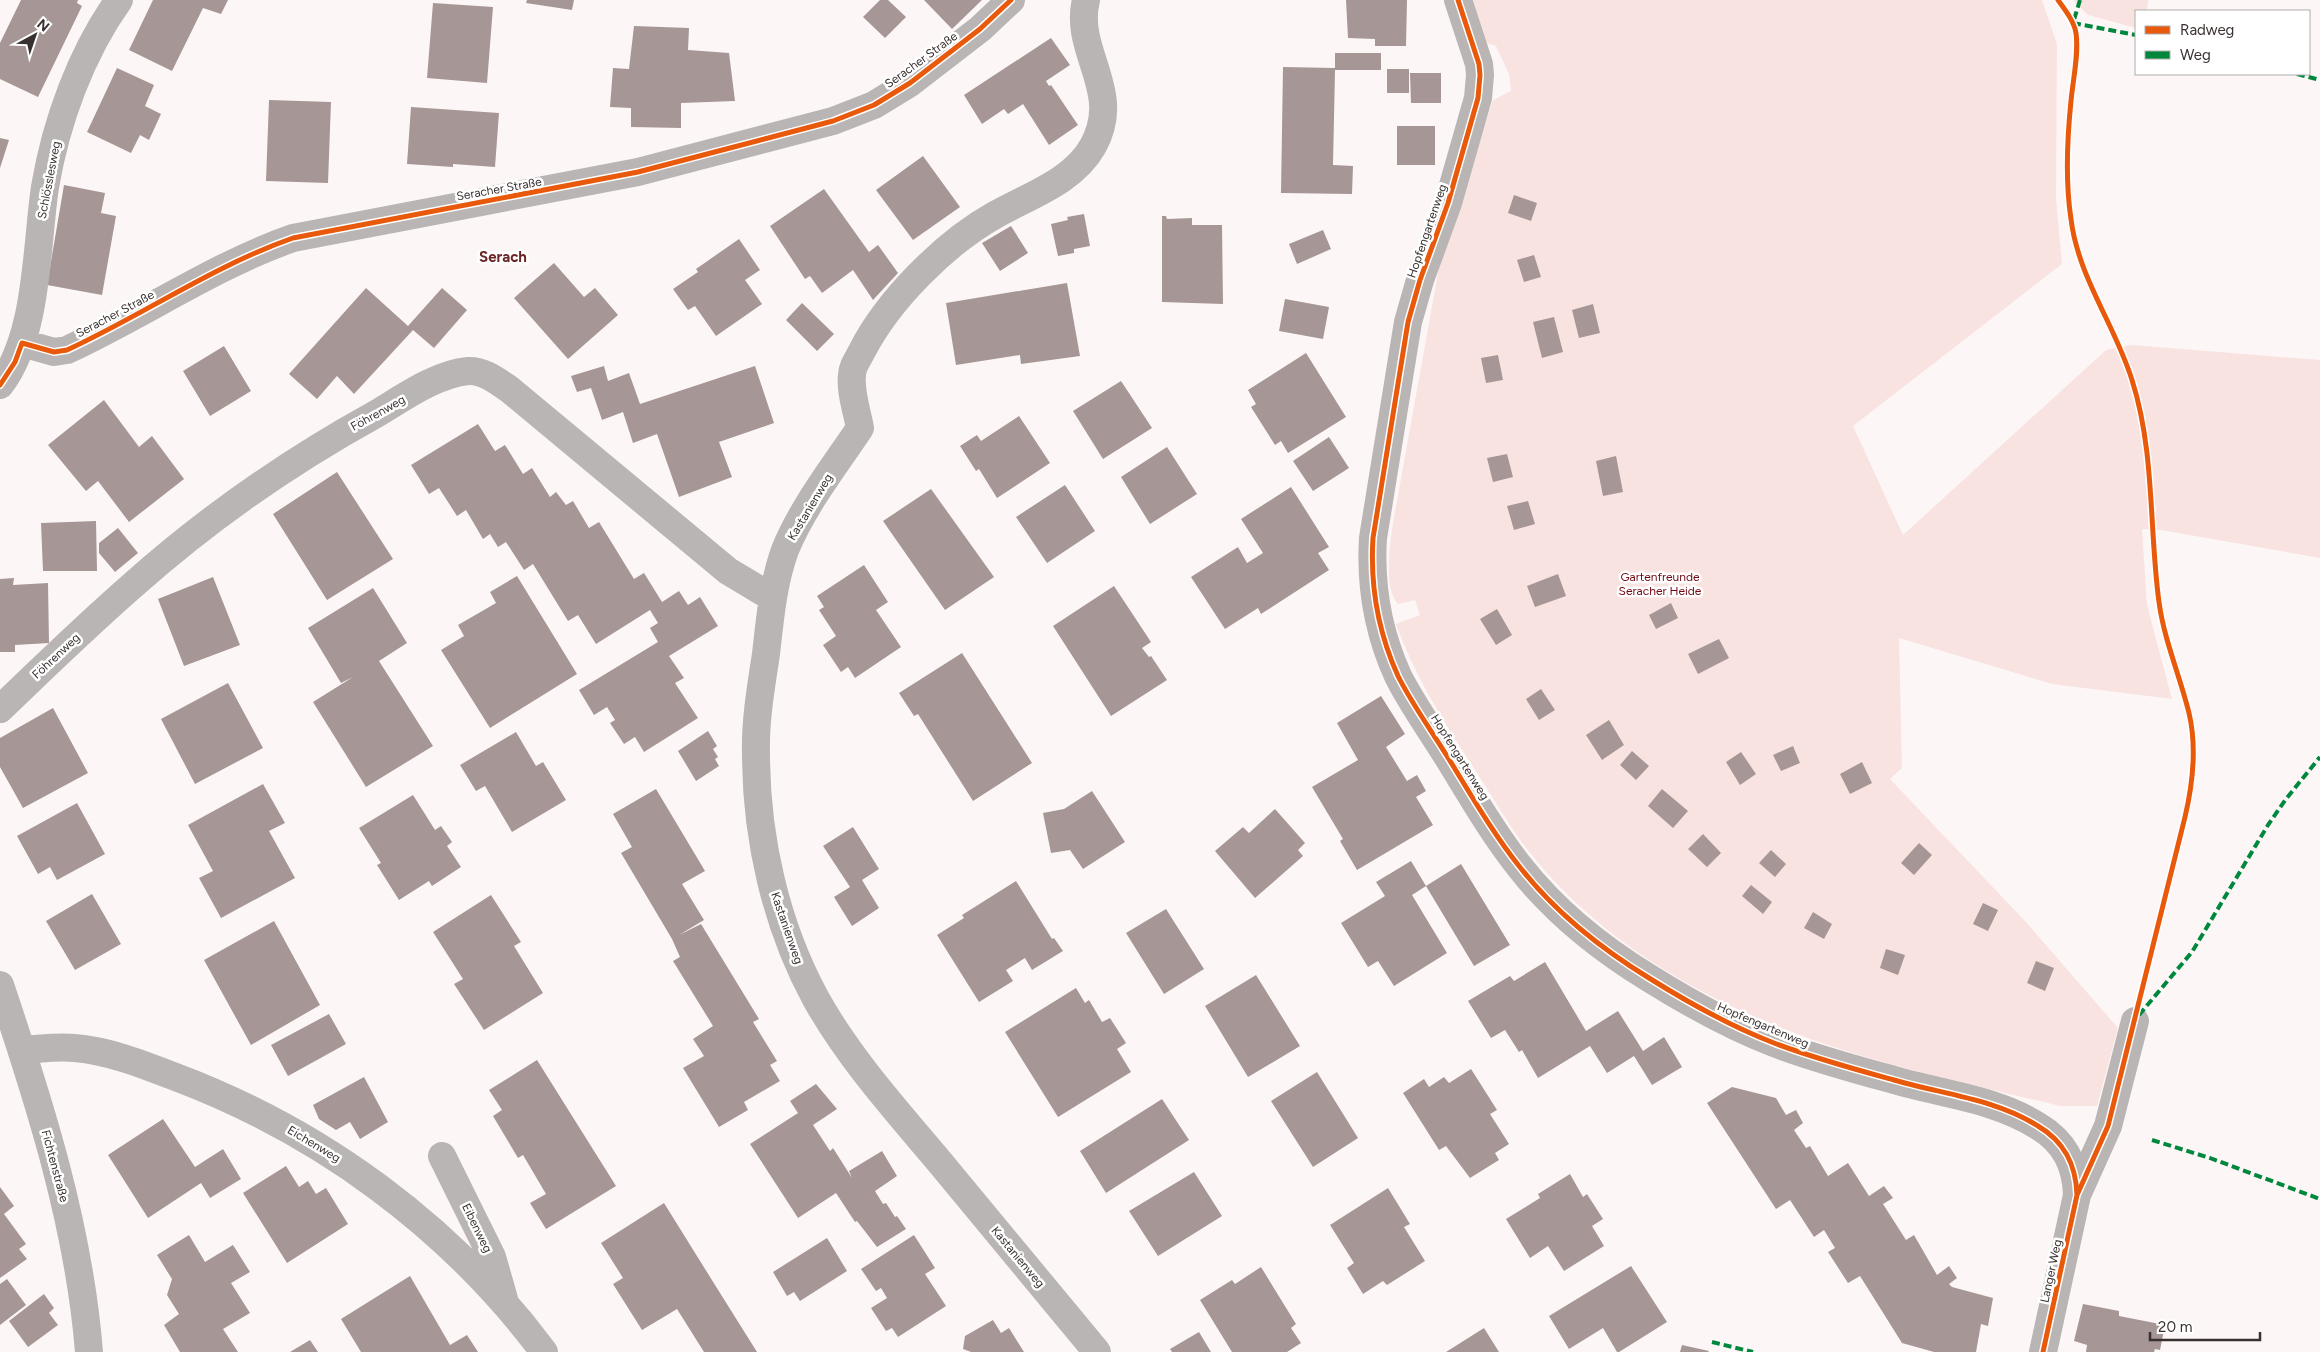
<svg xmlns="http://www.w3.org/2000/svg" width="2320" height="1352" viewBox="0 0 2320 1352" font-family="Figtree,sans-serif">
<rect width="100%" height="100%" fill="#fcf7f6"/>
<path fill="#f9e3e1" d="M 1467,0 L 2042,0 L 2057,44 L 2056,199 L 2062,264 L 1853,426 L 1903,535 L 2106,350 L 2132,345 L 2320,360 L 2320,558 L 2161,530 L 2142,529 L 2147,605 L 2172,699 L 2052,684 L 1899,638 L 1902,768 L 1890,779 L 2026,922 L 2118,1028 L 2097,1106 L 2060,1106 C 1986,1088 1910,1072 1837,1048 C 1725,1012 1610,951 1535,859 C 1514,834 1497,804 1479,776 C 1447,727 1416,680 1396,624 L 1420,615 L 1415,600 L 1398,604 C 1383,588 1390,545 1393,523 L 1440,262 L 1493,100 L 1511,91 L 1509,74 L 1496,46 L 1483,42 Z
M 2073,0 L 2148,0 L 2147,11 L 2136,11 L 2136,28 L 2088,15 Z"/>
<path fill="#a69695" d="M 21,0 L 78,0 L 77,3 L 82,6 L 38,97 L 0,79 L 0,43 Z
M 153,0 L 228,0 L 221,14 L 203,8 L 172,71 L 129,50 Z
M 527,0 L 574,0 L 572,10 L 526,3 Z
M 880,0 L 888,0 L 906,17 L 885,38 L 863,17 Z
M 924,0 L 982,0 L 952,29 Z
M 1346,0 L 1407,0 L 1406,46 L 1375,46 L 1375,39 L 1348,38 Z
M 433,3 L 493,7 L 487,83 L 427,78 Z
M 634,26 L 689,28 L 688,50 L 729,53 L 735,101 L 681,103 L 681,128 L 631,127 L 631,108 L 610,107 L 613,68 L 629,69 Z
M 1051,38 L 1070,65 L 1046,81 L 1049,86 L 1051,85 L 1078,125 L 1049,145 L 1023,104 L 1008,114 L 1004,109 L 982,124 L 964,95 Z
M 1335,53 L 1381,53 L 1381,70 L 1335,70 L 1333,165 L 1353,166 L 1352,194 L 1281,193 L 1283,67 L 1335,68 Z
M 117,68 L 154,85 L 145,106 L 161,114 L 149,140 L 140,135 L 131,153 L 87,132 Z
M 1387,69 L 1409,69 L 1409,93 L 1387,93 Z
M 1410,73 L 1441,73 L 1441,103 L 1411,103 Z
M 269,100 L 331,102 L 328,183 L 266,181 Z
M 411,107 L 499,113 L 495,167 L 453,164 L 453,167 L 407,164 Z
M 1397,126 L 1435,126 L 1435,165 L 1397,165 Z
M 0,138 L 9,140 L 0,168 Z
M 923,156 L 960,207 L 913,240 L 876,190 Z
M 64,185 L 105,193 L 101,213 L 116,216 L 102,295 L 47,285 Z
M 824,189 L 869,252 L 878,245 L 898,273 L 873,300 L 853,270 L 822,293 L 810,276 L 805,279 L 770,226 Z
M 1514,195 L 1537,203 L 1531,221 L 1508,213 Z
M 1084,214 L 1090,246 L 1074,249 L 1074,253 L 1058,256 L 1051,224 L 1068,220 L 1067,217 Z
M 1162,216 L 1166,216 L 1167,219 L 1192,218 L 1192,225 L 1222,225 L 1223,304 L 1162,302 Z
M 1011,226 L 1028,253 L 1000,271 L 982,243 Z
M 1323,230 L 1331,249 L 1297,264 L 1289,244 Z
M 739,239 L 760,270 L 745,280 L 762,304 L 716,336 L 695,306 L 688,310 L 673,289 L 698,272 L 696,269 Z
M 1534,255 L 1541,277 L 1524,282 L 1517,260 Z
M 554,263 L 584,297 L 595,288 L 618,315 L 568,359 L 514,298 Z
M 1067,283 L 1080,356 L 1021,364 L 1020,355 L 956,365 L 946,303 Z
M 366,288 L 408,326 L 442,288 L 467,310 L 434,348 L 413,330 L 354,394 L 337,376 L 317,399 L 289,374 Z
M 1285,299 L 1329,307 L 1323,339 L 1279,331 Z
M 802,303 L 834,334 L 817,351 L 786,320 Z
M 1593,304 L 1600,333 L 1579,338 L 1572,310 Z
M 1554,317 L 1563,352 L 1542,358 L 1533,322 Z
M 224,346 L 251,391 L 210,416 L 183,371 Z
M 1306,353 L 1346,417 L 1288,453 L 1281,441 L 1275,445 L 1251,407 L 1256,404 L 1248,390 Z
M 1498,355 L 1503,380 L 1486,383 L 1481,358 Z
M 604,366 L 608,381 L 629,373 L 640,404 L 755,366 L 774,423 L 719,442 L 732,477 L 679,497 L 657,434 L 633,443 L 623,412 L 602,420 L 591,388 L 577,392 L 571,376 Z
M 1121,381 L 1152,428 L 1103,459 L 1073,411 Z
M 104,400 L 139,447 L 152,436 L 184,479 L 129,522 L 98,481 L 86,491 L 48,445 Z
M 1019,416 L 1050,463 L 997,498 L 979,469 L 976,471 L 960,446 L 977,435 L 981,441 Z
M 478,424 L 495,451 L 505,445 L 523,474 L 532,468 L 550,497 L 556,492 L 566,505 L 573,501 L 589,528 L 599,522 L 634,579 L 644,573 L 662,602 L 679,591 L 688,605 L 700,597 L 718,626 L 669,656 L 684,678 L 675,683 L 698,718 L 644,752 L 635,737 L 624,744 L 610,723 L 615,720 L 607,707 L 594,715 L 579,690 L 658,642 L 650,628 L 658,623 L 650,610 L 596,644 L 578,615 L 568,621 L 533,564 L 524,570 L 506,542 L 498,547 L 490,534 L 483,539 L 466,510 L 457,516 L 439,488 L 429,494 L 411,465 Z
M 1329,437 L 1349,468 L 1313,491 L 1293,461 Z
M 1167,447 L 1197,494 L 1150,524 L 1121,477 Z
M 1507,454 L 1513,477 L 1493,482 L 1487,458 Z
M 1616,456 L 1623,492 L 1603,496 L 1596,461 Z
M 337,472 L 393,559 L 327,600 L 273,514 Z
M 1065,485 L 1095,531 L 1047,563 L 1016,517 Z
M 1291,487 L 1329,547 L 1318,553 L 1329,570 L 1261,614 L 1258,608 L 1225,629 L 1191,577 L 1238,547 L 1247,563 L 1263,553 L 1241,519 Z
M 931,489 L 994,577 L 945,610 L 883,521 Z
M 1528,501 L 1535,524 L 1514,530 L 1507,506 Z
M 96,521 L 97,571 L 43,571 L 41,523 Z
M 118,528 L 138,553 L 115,572 L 99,553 L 99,543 Z
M 864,565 L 888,602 L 876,610 L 901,647 L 855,678 L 848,667 L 841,672 L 823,645 L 836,636 L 819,610 L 824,607 L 817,596 Z
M 1558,574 L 1566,596 L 1535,607 L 1527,586 Z
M 517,576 L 577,674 L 490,728 L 441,650 L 464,636 L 458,625 L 496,603 L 490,592 Z
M 213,577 L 240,645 L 184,666 L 158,599 Z
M 14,578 L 13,585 L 48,583 L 49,643 L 15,645 L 15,652 L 0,652 L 0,579 Z
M 1114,586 L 1151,642 L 1142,648 L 1149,657 L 1151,656 L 1167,680 L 1111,716 L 1053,626 Z
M 373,588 L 407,643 L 379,661 L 433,746 L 366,787 L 313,702 L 353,677 L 341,683 L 308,628 Z
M 1671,603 L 1678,618 L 1656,629 L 1649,615 Z
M 1497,609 L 1512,635 L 1496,645 L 1480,619 Z
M 1719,639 L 1729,658 L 1698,674 L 1688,654 Z
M 962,653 L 1032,763 L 973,801 L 918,714 L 914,716 L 899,693 Z
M 228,683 L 263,748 L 195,784 L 161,719 Z
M 1541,689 L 1555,710 L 1539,720 L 1526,699 Z
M 1381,696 L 1405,734 L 1386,747 L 1407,781 L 1417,775 L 1426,791 L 1416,797 L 1433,825 L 1357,870 L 1340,841 L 1343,839 L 1312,787 L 1358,760 L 1337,723 Z
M 53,708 L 88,773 L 23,808 L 0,767 L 0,738 Z
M 1609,720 L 1624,745 L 1602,760 L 1586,735 Z
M 708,731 L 717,746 L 713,749 L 718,757 L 715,759 L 719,766 L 696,781 L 678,751 Z
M 516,732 L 536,766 L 543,762 L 566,800 L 512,832 L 485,786 L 476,791 L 460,765 Z
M 1793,746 L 1800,763 L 1781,771 L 1773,755 Z
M 1632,751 L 1649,766 L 1636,780 L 1620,765 Z
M 1741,752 L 1756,774 L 1740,785 L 1726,762 Z
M 1862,762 L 1872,783 L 1850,794 L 1840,774 Z
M 263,784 L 285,823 L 269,831 L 295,878 L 221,918 L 199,878 L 213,871 L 188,825 Z
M 656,789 L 705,871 L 682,884 L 704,920 L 679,935 L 701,924 L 759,1019 L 753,1022 L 777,1061 L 770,1065 L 780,1081 L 744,1102 L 748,1110 L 719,1127 L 683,1068 L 704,1056 L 693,1039 L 713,1026 L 673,961 L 680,957 L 672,939 L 621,853 L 632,847 L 613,814 Z
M 1662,789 L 1688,811 L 1673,828 L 1648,806 Z
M 1092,791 L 1125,842 L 1083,869 L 1070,850 L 1051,853 L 1043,813 L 1064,809 Z
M 413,795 L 435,830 L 441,826 L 452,842 L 447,846 L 461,867 L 432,886 L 429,881 L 399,900 L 377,865 L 381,863 L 359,828 Z
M 77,803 L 105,854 L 57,880 L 50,867 L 38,874 L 17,836 Z
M 1275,809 L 1305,843 L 1298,850 L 1303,856 L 1255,898 L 1215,851 L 1243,827 L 1249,833 Z
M 853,827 L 879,869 L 862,880 L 879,908 L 852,926 L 834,897 L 850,887 L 823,846 Z
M 1703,834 L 1721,853 L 1707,867 L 1688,849 Z
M 1919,843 L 1932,855 L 1914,875 L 1901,863 Z
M 1771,850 L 1786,864 L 1775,877 L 1759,863 Z
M 1411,861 L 1426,886 L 1412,895 L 1447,953 L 1394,986 L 1378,961 L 1368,967 L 1341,923 L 1385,896 L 1376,882 Z
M 1461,864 L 1510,945 L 1474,966 L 1426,886 Z
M 1016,881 L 1052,939 L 1054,938 L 1063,951 L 1032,970 L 1025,958 L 1006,970 L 1013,981 L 979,1002 L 937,935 L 964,918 L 962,915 Z
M 1751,885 L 1772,902 L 1763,914 L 1742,896 Z
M 92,894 L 121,944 L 75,970 L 46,921 Z
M 491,895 L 521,942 L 514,946 L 543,993 L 484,1030 L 454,984 L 463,979 L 433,932 Z
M 1983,903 L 1998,910 L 1988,931 L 1973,924 Z
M 1166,909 L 1204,969 L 1164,994 L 1126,933 Z
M 1813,912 L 1832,924 L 1824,939 L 1804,928 Z
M 274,921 L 320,1005 L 251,1045 L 204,960 Z
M 1886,949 L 1905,955 L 1898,975 L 1880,968 Z
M 2036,961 L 2054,968 L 2045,991 L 2027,983 Z
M 1545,962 L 1586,1031 L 1618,1011 L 1643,1051 L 1664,1037 L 1682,1067 L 1652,1085 L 1634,1056 L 1607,1073 L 1590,1046 L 1538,1078 L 1522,1050 L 1519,1052 L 1505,1030 L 1491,1038 L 1468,1001 L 1510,976 L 1514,981 Z
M 1256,975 L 1300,1046 L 1248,1077 L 1205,1006 Z
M 1076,988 L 1085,1003 L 1089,1000 L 1102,1022 L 1110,1018 L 1126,1043 L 1117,1049 L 1131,1072 L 1058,1117 L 1005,1032 Z
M 329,1014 L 346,1044 L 288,1076 L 271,1045 Z
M 537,1060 L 616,1186 L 546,1229 L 530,1203 L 546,1194 L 523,1155 L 518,1158 L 493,1116 L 502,1110 L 489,1090 Z
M 1471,1069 L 1497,1110 L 1490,1114 L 1509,1144 L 1495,1153 L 1499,1160 L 1470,1178 L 1446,1146 L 1439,1150 L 1403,1093 L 1424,1079 L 1429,1087 L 1444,1077 L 1449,1083 Z
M 1317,1072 L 1358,1138 L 1313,1167 L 1271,1101 Z
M 364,1077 L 388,1122 L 360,1139 L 350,1122 L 336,1130 L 319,1119 L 313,1105 Z
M 816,1084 L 837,1109 L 813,1125 L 830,1151 L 833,1148 L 852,1178 L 849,1171 L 882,1151 L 897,1176 L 875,1191 L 883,1204 L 886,1203 L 895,1217 L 897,1216 L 906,1229 L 877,1247 L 857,1221 L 855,1222 L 836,1193 L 798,1218 L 750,1144 L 798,1113 L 790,1101 Z
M 1732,1087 L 1776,1098 L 1786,1115 L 1796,1110 L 1803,1123 L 1794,1130 L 1806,1148 L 1810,1146 L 1828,1176 L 1848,1163 L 1869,1196 L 1884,1186 L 1893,1198 L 1883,1204 L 1906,1240 L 1914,1235 L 1937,1275 L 1949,1266 L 1957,1278 L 1949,1284 L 1952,1287 L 1993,1298 L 1988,1326 L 1981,1324 L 1976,1352 L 1934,1352 L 1902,1343 L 1860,1276 L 1848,1283 L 1828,1252 L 1835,1248 L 1824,1230 L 1814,1237 L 1790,1200 L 1776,1209 L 1707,1103 Z
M 1162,1099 L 1189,1140 L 1106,1193 L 1080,1151 Z
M 163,1119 L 195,1167 L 223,1149 L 241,1179 L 210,1198 L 201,1183 L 148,1218 L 108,1155 Z
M 286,1166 L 299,1187 L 308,1181 L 316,1194 L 326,1188 L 348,1224 L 287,1263 L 243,1193 Z
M 1194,1172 L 1222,1216 L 1158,1256 L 1129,1211 Z
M 1570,1174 L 1583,1197 L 1587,1194 L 1603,1219 L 1592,1226 L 1604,1246 L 1564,1271 L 1548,1246 L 1530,1258 L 1506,1219 L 1540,1198 L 1538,1194 Z
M 0,1187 L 14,1206 L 4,1214 L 26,1244 L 19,1249 L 27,1259 L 0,1278 Z
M 1388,1188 L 1410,1224 L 1404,1227 L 1425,1261 L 1387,1285 L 1383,1281 L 1363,1294 L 1347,1268 L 1354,1263 L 1330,1225 Z
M 664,1203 L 715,1285 L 757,1352 L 704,1352 L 677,1309 L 642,1330 L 613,1284 L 623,1278 L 601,1243 Z
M 189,1235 L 205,1262 L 233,1245 L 250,1272 L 231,1283 L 250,1313 L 223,1329 L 238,1352 L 180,1352 L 164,1325 L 179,1314 L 167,1295 L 172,1279 L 157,1255 Z
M 914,1235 L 935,1268 L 925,1274 L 946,1306 L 898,1337 L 892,1328 L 886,1331 L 871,1308 L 887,1298 L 881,1288 L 876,1291 L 861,1269 Z
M 827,1238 L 847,1271 L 800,1301 L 794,1292 L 787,1296 L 773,1272 Z
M 1631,1266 L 1667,1322 L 1619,1352 L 1617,1352 L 1603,1328 L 1569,1349 L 1549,1316 Z
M 1261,1267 L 1296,1324 L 1291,1328 L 1301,1343 L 1287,1352 L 1232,1352 L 1200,1300 L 1232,1280 L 1235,1284 Z
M 410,1276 L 450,1345 L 467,1335 L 478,1352 L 361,1352 L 341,1319 Z
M 7,1279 L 26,1305 L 0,1325 L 0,1284 Z
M 44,1294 L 54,1308 L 49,1313 L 58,1325 L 28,1347 L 9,1321 Z
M 2083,1304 L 2119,1311 L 2119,1316 L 2165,1325 L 2160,1350 L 2155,1349 L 2154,1352 L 2086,1352 L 2087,1345 L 2074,1341 Z
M 993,1320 L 1001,1333 L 1009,1328 L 1024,1352 L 971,1352 L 963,1349 L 965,1336 Z
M 1484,1328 L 1499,1352 L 1446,1352 Z
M 1199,1332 L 1211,1352 L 1172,1352 L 1170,1349 Z
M 310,1340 L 318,1352 L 290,1352 Z
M 1682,1345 L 1709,1351 L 1708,1352 L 1680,1352 Z"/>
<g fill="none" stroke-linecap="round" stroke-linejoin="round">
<path stroke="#b8b5b4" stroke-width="28" d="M 1086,0 C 1073,52 1124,91 1093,146 C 1073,182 1028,196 995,215 C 945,243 888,300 862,351 C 858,359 852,367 852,375 C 850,392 857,411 860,428 C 834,467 803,506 785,550 C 773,583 770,619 766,654 C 761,687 755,721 756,754 C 756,838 776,926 816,999 C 849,1058 895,1109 938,1160 C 991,1224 1044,1288 1097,1352
M 1458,0 L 1479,64 L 1480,75 L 1478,98 L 1448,203 L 1420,280 L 1408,322 L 1373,538 C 1370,586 1378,632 1398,676 C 1412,704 1431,730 1447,756 C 1470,793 1492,832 1519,866 C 1554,911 1600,948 1649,978 C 1689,1003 1730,1026 1774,1043 C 1813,1058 1854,1069 1894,1080 C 1942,1094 1996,1099 2038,1126 C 2065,1142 2076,1165 2077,1195
M 22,343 L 54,352 L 67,350 C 143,315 213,266 293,238 L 638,172 L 833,121 L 874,105 L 910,83 L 980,29 L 1011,0
M 0,385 C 38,336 36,248 45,187 C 56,122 81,53 119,0
M 0,709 C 44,667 87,625 133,585 C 207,519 289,462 376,414 C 403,398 436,374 468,371 C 483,370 497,381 509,389 L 728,571 L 773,598
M 0,985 C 40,1104 79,1226 89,1352
M 22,1050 C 40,1049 58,1046 75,1048 C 109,1051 142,1064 173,1076 C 320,1131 450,1226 544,1352
M 442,1156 L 492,1257 L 504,1299
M 2043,1352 L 2077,1195 L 2108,1126 L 2135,1021"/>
<path stroke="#00873e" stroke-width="4" stroke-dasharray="8 4" stroke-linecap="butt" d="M 2080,0 L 2073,23 L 2136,35
M 2297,74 L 2320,80
M 2139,1015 L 2192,952 L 2268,825 L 2286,799 L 2320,757
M 2152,1140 L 2210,1158 L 2320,1199
M 1712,1342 L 1753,1352"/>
<g stroke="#fff" stroke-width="8">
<path id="cycleway" d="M 1458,0 L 1479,64 L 1480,75 L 1478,98 L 1448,203 L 1420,280 L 1408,322 L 1373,538 C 1370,586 1378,632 1398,676 C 1412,704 1431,730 1447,756 C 1470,793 1492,832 1519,866 C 1554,911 1600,948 1649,978 C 1689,1003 1730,1026 1774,1043 C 1813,1058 1854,1069 1894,1080 C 1942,1094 1996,1099 2038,1126 C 2065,1142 2076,1165 2077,1195
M 0,385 L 15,362 L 22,343 L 54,352 L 67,350 C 143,315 213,266 293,238 L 638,172 L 833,121 L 874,105 L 910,83 L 980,29 L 1011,0
M 2043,1352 L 2077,1195 L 2108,1126 L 2185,817 C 2193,783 2197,747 2189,713 C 2180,676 2164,640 2159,602 C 2149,529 2155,452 2132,380 C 2115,325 2078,277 2071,219 C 2065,180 2067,140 2071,101 C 2073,79 2079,54 2076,33 C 2074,21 2065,10 2058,0"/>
</g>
<use href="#cycleway" stroke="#e8590c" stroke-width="5"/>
</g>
<g text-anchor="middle" stroke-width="5" stroke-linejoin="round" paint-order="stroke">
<g font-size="12" fill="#393130" stroke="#fff">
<text transform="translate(921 60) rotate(-36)" y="4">Seracher Straße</text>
<text transform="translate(49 180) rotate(-79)" y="4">Schlösslesweg</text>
<text transform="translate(499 189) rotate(-10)" y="4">Seracher Straße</text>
<text transform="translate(1427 231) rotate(-71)" y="4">Hopfengartenweg</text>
<text transform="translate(115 314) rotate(-28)" y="4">Seracher Straße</text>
<text transform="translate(378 413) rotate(-29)" y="4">Föhrenweg</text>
<text transform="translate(810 507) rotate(-59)" y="4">Kastanienweg</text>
<text transform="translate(56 656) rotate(-43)" y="4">Föhrenweg</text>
<text transform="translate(1460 757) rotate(58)" y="4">Hopfengartenweg</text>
<text transform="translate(787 928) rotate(71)" y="4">Kastanienweg</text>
<text transform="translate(1763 1025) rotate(23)" y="4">Hopfengartenweg</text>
<text transform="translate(314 1144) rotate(31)" y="4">Eichenweg</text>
<text transform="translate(55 1166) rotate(75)" y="4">Fichtenstraße</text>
<text transform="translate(477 1228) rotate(64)" y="4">Eibenweg</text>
<text transform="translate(1018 1257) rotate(50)" y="4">Kastanienweg</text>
<text transform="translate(2051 1271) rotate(-78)" y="4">Langer Weg</text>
</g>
<g font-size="12" fill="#710814" stroke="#fff">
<text x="1660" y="581">Gartenfreunde<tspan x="1660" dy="14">Seracher Heide</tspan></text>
</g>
<g font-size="15" font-weight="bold" fill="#6c2626" stroke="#fff">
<text x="503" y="262">Serach</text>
</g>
</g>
<rect x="2135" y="10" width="175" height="65" fill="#ffffff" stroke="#b0adac"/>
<rect x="2145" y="26" width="25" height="8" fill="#e8590c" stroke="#b0adac"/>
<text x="2180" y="35" font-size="15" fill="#393130">Radweg</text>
<rect x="2145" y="51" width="25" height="8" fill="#00873e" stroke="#b0adac"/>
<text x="2180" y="60" font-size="15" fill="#393130">Weg</text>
<g transform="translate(35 35) rotate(40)" stroke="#ffffff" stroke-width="4" paint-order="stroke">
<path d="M0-4L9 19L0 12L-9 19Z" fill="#393130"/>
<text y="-8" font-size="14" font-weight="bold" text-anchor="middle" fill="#393130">N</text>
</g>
<path d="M2150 1332v8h110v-8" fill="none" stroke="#393130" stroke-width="2.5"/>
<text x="2158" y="1332" font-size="15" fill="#393130" stroke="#ffffff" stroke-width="4" paint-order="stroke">20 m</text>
</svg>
